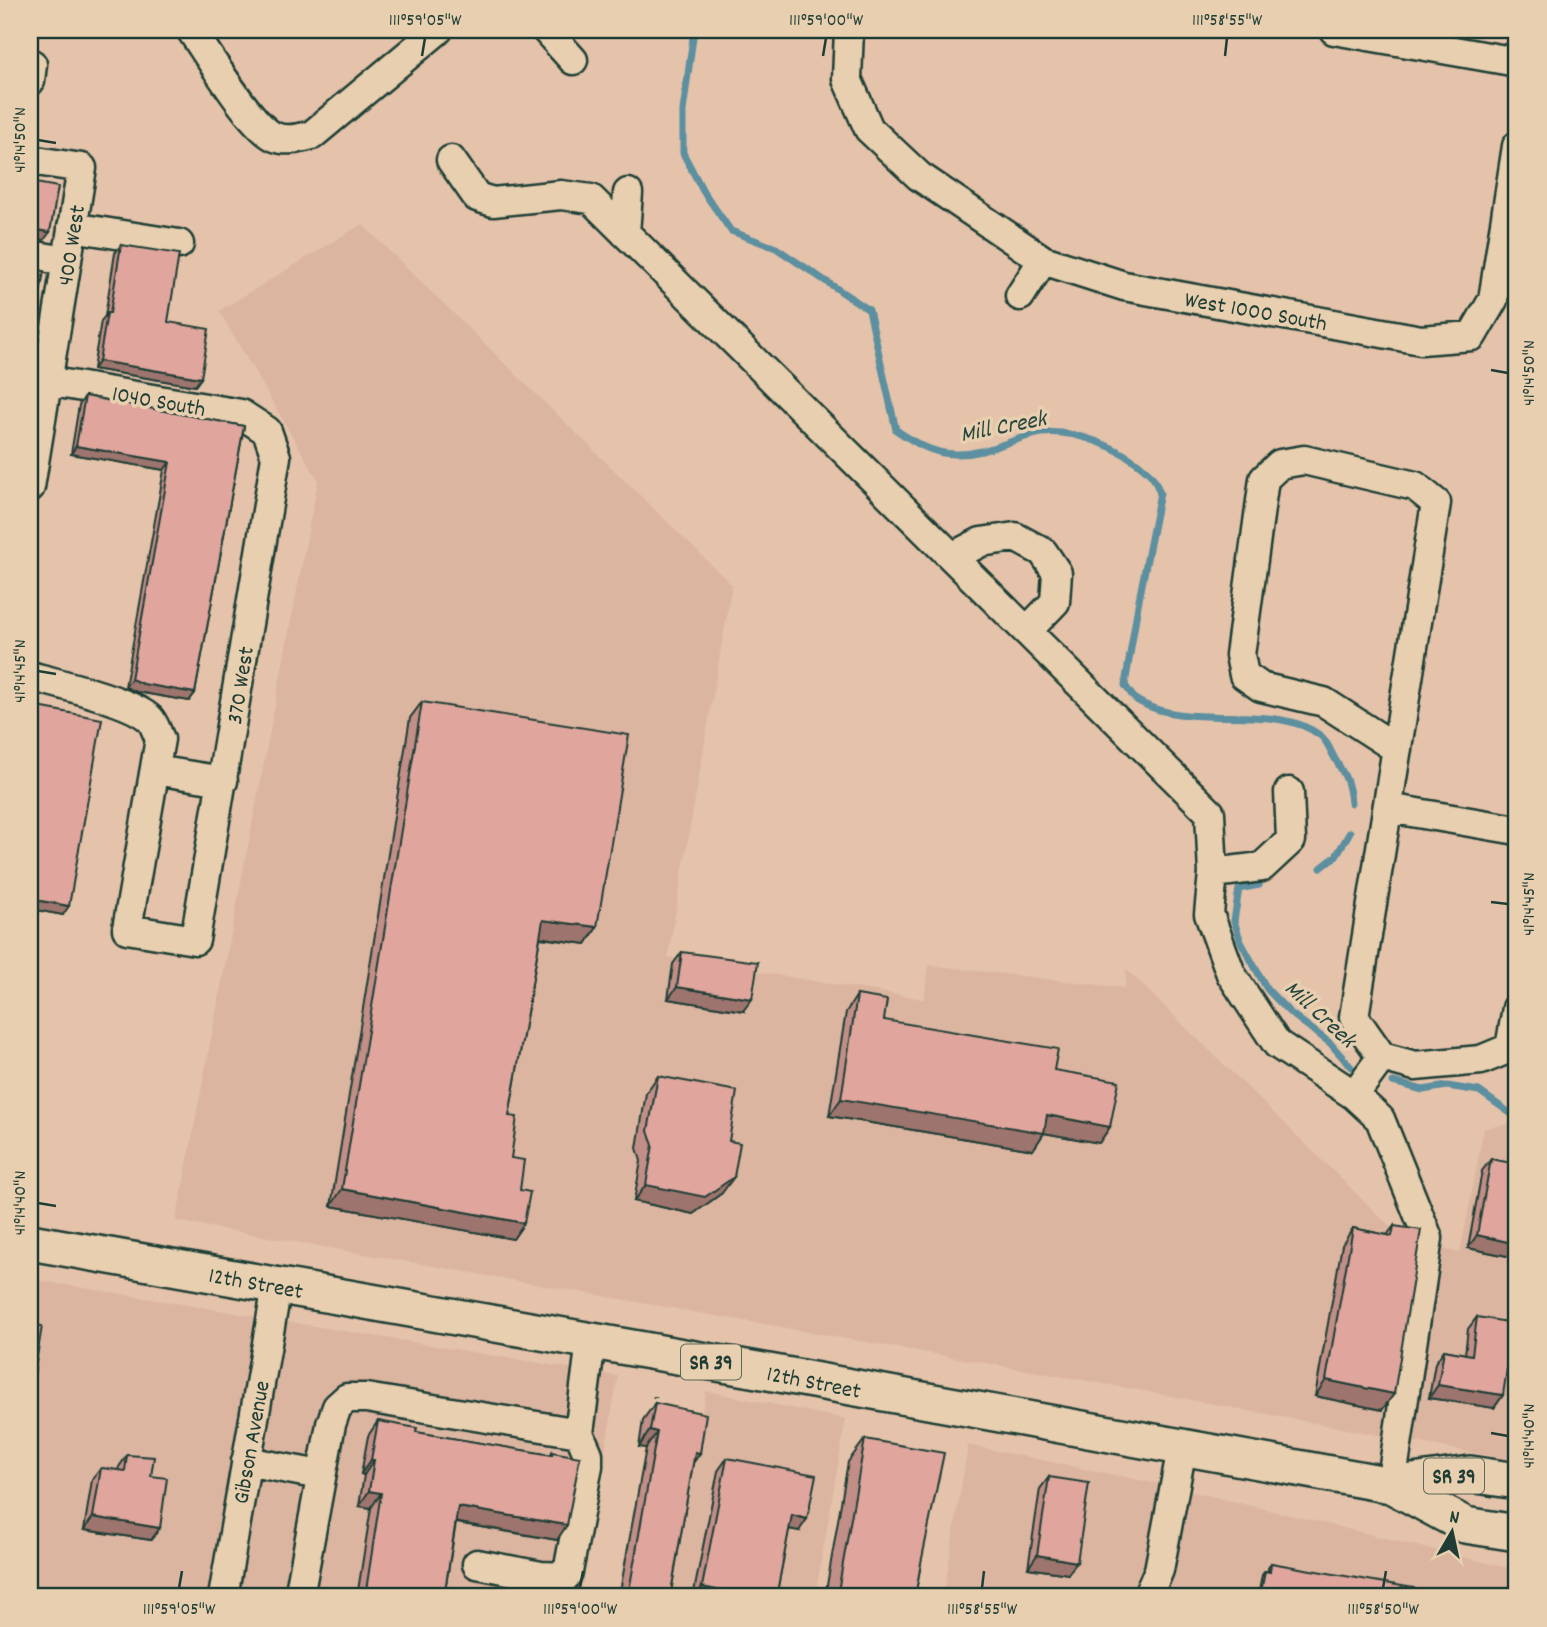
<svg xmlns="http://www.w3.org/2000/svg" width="1547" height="1627" viewBox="0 0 1547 1627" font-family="Dekko,sans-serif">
<rect width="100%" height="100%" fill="#e5c3aa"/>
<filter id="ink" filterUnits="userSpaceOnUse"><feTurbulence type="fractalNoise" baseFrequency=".0143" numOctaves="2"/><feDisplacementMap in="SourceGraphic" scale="14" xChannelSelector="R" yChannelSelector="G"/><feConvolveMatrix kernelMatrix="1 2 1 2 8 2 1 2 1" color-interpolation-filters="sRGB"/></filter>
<g filter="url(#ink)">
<path fill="#dcb5a1" d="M 362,224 L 732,585 L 668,957 L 924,999 L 929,965 L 1125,988 L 1126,969 L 1404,1240 L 1460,1253 L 1484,1128 L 1517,1123 L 1517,1461 L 1127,1388 L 176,1221 L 318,480 L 219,311 Z
M 30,1279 L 618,1376 L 580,1597 L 30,1597 Z
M 706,1391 L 846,1419 L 815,1597 L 669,1597 Z
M 968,1445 L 1174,1487 L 1517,1570 L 1517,1597 L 943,1597 Z"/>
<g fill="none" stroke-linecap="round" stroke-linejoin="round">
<path stroke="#5c8f9f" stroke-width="7" d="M 694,30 L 683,111 L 683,153 L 703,191 L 731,231 L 776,248 L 869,310 L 896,430 C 914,442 932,454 955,454 C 983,455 1005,442 1032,435 C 1069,425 1124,448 1150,474 C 1155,479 1157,486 1160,493 L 1138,605 L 1125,685 C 1129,691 1133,698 1138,701 C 1190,732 1277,700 1321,736 C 1327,741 1331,752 1335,759 C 1346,777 1349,782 1351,803
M 1321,868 L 1336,856 L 1350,832
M 1259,885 L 1239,889 L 1234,921 L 1241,942 L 1267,989 L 1289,1012 L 1330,1043 L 1351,1067
M 1393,1082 L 1423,1090 L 1447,1086 L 1479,1091 L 1517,1118"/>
<g stroke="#1f3d34" stroke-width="33">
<path id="minor" d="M 191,30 C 208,54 251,127 275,137 C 287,142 300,138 312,135 L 438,30
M 546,30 L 573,60
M 849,30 L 847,79 L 869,129 L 919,176 L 1043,260 L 1124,286 L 1421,340 L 1472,336 L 1493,300 L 1517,146
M 1334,30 L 1517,62
M 30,63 L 32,64 L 30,81
M 30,160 L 82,168 L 30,487
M 451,160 L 477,197 L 493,202 L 561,195 L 591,199 L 1210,813 L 1213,873 L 1209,914 L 1231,974 L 1277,1044 L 1354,1095
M 72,227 L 179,244
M 625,233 L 628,193
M 30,255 L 67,261
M 1020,296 L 1043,260
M 952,557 L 981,542 L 1015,537 L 1043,552 L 1057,573 L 1055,602 L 1027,631
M 30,676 C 56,683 132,701 150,719 C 154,723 157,733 160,739 L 127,929 L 195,940 L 276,457 L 267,431 L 241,414 L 47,381
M 1397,749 L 1324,702 L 1261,687 L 1244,675 L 1240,655 L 1264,479 L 1280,464 L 1304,460 L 1415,486 L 1436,503 L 1354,1017 L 1382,1057 L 1415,1066 L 1481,1060 L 1510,1048 L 1517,1008
M 155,770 L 223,781
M 1388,808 L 1517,830
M 1213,873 L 1262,867 L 1291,840 L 1289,792
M 1382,1057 L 1354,1095 L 1380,1119 L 1428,1238 L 1391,1485
M 246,1461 L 320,1475
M 477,1564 L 541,1576 L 565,1577 L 568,1572 L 588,1466 L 588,1454 L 579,1433
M 223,1597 L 277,1286
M 299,1597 L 331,1424 L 337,1407 L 347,1398 L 366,1398 L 579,1433 L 591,1341
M 1147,1597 L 1159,1570 L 1182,1448"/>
</g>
<g stroke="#1f3d34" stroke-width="40">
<path id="major" d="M 30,1242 L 763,1371 L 1391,1485 L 1470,1474 L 1517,1481
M 1391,1485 L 1465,1525 L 1517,1533"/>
</g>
<path stroke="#1f3d34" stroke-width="4.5" stroke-dasharray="2 5" stroke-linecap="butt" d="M 655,1396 L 655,1409"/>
<use href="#minor" stroke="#e7cfaf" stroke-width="28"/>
<use href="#major" stroke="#e7cfaf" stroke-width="35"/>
</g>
<path fill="#c18f87" stroke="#1f3d34" stroke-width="2" d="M 121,245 L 201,378 L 195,386 L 93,369 L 101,321 L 105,316 L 115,253 Z
M 85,396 L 244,426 L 195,693 L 189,701 L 137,692 L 125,687 L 164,470 L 71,454 L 79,405 Z
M 422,702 L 597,927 L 586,944 L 540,938 L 509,1116 L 511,1158 L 520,1190 L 524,1223 L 513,1239 L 331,1206 L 410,718 Z
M 38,707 L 63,915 L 30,909 L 30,727 L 32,715 Z
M 682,952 L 743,1011 L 668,999 L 673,964 Z
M 857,995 L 884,1020 L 1110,1127 L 1099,1143 L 1044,1133 L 1033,1150 L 829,1116 L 846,1012 Z
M 658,1076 L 729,1141 L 722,1193 L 693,1214 L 634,1201 L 641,1161 L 637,1148 L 646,1093 Z
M 1491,1159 L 1517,1258 L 1468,1248 L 1482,1171 Z
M 1394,1226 L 1394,1394 L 1382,1410 L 1315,1396 L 1342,1245 L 1353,1228 L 1387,1235 Z
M 1477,1317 L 1503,1395 L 1494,1408 L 1429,1398 L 1435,1363 L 1444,1350 L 1465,1354 L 1468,1329 Z
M 655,1403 L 700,1453 L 693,1463 L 671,1592 L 672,1597 L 619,1597 L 646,1448 L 639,1447 L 643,1420 Z
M 378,1421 L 416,1432 L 550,1455 L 552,1452 L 557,1540 L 456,1523 L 444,1597 L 357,1597 L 371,1508 L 359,1506 L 364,1475 L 361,1474 L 368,1436 Z
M 865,1439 L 921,1563 L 915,1597 L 825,1597 L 848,1462 Z
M 127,1455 L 151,1476 L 151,1540 L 84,1530 L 92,1480 L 101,1468 L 118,1470 L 119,1467 Z
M 727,1458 L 799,1531 L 789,1529 L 776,1597 L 693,1597 L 718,1471 Z
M 1049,1477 L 1077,1562 L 1068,1574 L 1028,1568 L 1040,1489 Z
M 1271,1563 L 1412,1597 L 1258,1597 L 1262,1575 L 1265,1571 L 1268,1571 L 1268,1568 Z"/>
<path fill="#9d746e" stroke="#1f3d34" stroke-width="2" d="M 30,229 L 50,232 L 44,240 L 30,238 Z
M 30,316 L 36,317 L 30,326 Z
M 99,361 L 201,378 L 195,386 L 93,369 Z
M 76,446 L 170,462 L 164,470 L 71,454 Z
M 131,679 L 195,693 L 189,701 L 137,692 L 125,687 Z
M 30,899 L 69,906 L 63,915 L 30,909 Z
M 543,920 L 597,927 L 586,944 L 531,936 Z
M 677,987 L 752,999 L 743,1011 L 668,999 Z
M 841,1099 L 1047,1115 L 1110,1127 L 1099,1143 L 1044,1133 L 1033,1150 L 829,1116 Z
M 734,1177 L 722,1193 L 693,1214 L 634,1201 L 646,1185 Z
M 342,1189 L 524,1223 L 513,1239 L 331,1206 Z
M 1477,1235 L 1517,1244 L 1517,1258 L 1468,1248 Z
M 1326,1380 L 1394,1394 L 1382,1410 L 1315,1396 Z
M 1438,1385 L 1503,1395 L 1494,1408 L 1429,1398 Z
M 650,1430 L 657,1432 L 646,1448 L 639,1447 Z
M 695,1452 L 700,1453 L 688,1470 Z
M 371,1460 L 374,1460 L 364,1475 L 361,1474 Z
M 369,1491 L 381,1493 L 371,1508 L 359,1506 Z
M 458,1507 L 567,1525 L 557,1540 L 448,1521 Z
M 792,1515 L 807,1519 L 799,1531 L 783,1528 Z
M 93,1517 L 160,1528 L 151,1540 L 84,1530 Z
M 1037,1555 L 1077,1562 L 1068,1574 L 1028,1568 Z
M 702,1587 L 752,1597 L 695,1597 Z"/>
<path fill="#e0a69d" stroke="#1f3d34" stroke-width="2" d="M 30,182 L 58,187 L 50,232 L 30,229 Z
M 121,245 L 179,254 L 168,322 L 209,329 L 201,378 L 99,361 L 107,313 L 110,313 Z
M 30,268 L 44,271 L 36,317 L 30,316 Z
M 85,396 L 244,426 L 195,693 L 143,684 L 131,679 L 170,462 L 76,446 Z
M 422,702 L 629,735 L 597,927 L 543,920 L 509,1116 L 517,1117 L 511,1158 L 524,1160 L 520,1190 L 530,1192 L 524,1223 L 342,1189 Z
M 38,707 L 102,719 L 69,906 L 30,899 L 30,752 Z
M 682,952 L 758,962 L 752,999 L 677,987 Z
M 857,995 L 887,1000 L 884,1020 L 1058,1049 L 1054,1070 L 1119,1081 L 1110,1127 L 1047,1115 L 1044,1133 L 841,1099 Z
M 658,1076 L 737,1091 L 729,1141 L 740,1143 L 734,1177 L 705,1197 L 646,1185 L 653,1145 L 648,1131 Z
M 1491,1159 L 1517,1164 L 1517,1244 L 1477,1235 Z
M 1394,1226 L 1421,1230 L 1394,1394 L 1326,1380 L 1353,1228 L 1392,1236 Z
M 1477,1317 L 1514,1323 L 1503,1395 L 1438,1385 L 1444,1350 L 1472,1355 Z
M 30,1324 L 42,1326 L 30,1400 Z
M 655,1403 L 706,1414 L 700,1453 L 695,1452 L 671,1592 L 673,1592 L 672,1597 L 628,1597 L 657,1432 L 650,1430 Z
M 378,1421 L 417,1428 L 416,1432 L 552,1455 L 552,1452 L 580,1457 L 567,1525 L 458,1507 L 444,1597 L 365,1597 L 381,1493 L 369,1491 L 374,1460 L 371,1460 Z
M 865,1439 L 944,1453 L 921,1563 L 915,1597 L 837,1597 Z
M 127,1455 L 154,1457 L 151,1476 L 167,1478 L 160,1528 L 93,1517 L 101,1468 L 125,1471 Z
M 727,1458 L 816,1475 L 807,1519 L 792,1515 L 776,1597 L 752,1597 L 702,1587 Z
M 1049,1477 L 1089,1483 L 1077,1562 L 1037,1555 Z
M 1271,1563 L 1414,1588 L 1412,1597 L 1260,1597 L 1265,1571 L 1270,1572 Z"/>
</g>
<path fill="none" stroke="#1f3d34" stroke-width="2.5" d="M 422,56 L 425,38M 823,56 L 826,38M 1225,56 L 1227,38M 38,140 L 56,143M 1491,370 L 1508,373M 38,671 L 56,674M 1491,902 L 1508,904M 38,1203 L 56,1206M 1491,1433 L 1508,1436M 179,1588 L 182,1571M 580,1588 L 583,1571M 982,1588 L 984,1571M 1383,1588 L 1386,1571"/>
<g text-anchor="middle" stroke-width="7" stroke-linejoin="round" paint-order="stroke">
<g fill="#e7cfaf" stroke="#5b6959" stroke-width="2">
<rect x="681" y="1344.5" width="60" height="35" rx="5"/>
<rect x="1424" y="1458.5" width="60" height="35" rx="5"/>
</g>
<g font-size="21" font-weight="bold" fill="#1f3d34">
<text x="711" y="1369">SR 39</text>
<text x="1454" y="1483">SR 39</text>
</g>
<g font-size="23" fill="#1f3d34" stroke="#e7cfaf">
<text transform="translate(70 245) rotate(-81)" y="8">400 West</text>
<text transform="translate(1256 310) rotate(10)" y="8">West 1000 South</text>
<text transform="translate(159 400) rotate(10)" y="8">1040 South</text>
<text transform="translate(239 685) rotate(-81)" y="8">370 West</text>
<text transform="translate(256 1282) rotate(10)" y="8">12th Street</text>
<text transform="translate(814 1381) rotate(11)" y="8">12th Street</text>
<text transform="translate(250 1442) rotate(-80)" y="8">Gibson Avenue</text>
</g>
<g font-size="24" font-style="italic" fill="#24443d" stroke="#e7cfaf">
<text transform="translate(1003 425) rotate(-11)" y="8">Mill Creek</text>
<text transform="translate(1321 1013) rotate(43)" y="8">Mill Creek</text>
</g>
</g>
<rect width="1547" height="1627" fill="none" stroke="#e7cfaf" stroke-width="77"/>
<g transform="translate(1452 1532) rotate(9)" stroke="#e7cfaf" stroke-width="5" paint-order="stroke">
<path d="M0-5L12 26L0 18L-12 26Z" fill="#1f3d34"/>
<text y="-10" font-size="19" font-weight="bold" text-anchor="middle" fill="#1f3d34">N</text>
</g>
<rect x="38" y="38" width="1470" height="1550" fill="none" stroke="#1f3d34" stroke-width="2.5"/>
<g font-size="18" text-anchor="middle" fill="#1f3d34">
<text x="425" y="25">111°59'05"W</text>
<text x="826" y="25">111°59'00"W</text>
<text x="1227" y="25">111°58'55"W</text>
<text transform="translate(19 140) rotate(-90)" y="6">41°14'50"N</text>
<text transform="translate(1528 373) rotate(-90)" y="6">41°14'50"N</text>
<text transform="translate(19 671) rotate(-90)" y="6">41°14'45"N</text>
<text transform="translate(1528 904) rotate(-90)" y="6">41°14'45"N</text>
<text transform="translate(19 1203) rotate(-90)" y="6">41°14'40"N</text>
<text transform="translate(1528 1436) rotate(-90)" y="6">41°14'40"N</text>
<text x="179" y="1614">111°59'05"W</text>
<text x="580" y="1614">111°59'00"W</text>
<text x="982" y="1614">111°58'55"W</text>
<text x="1383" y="1614">111°58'50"W</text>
</g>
</svg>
